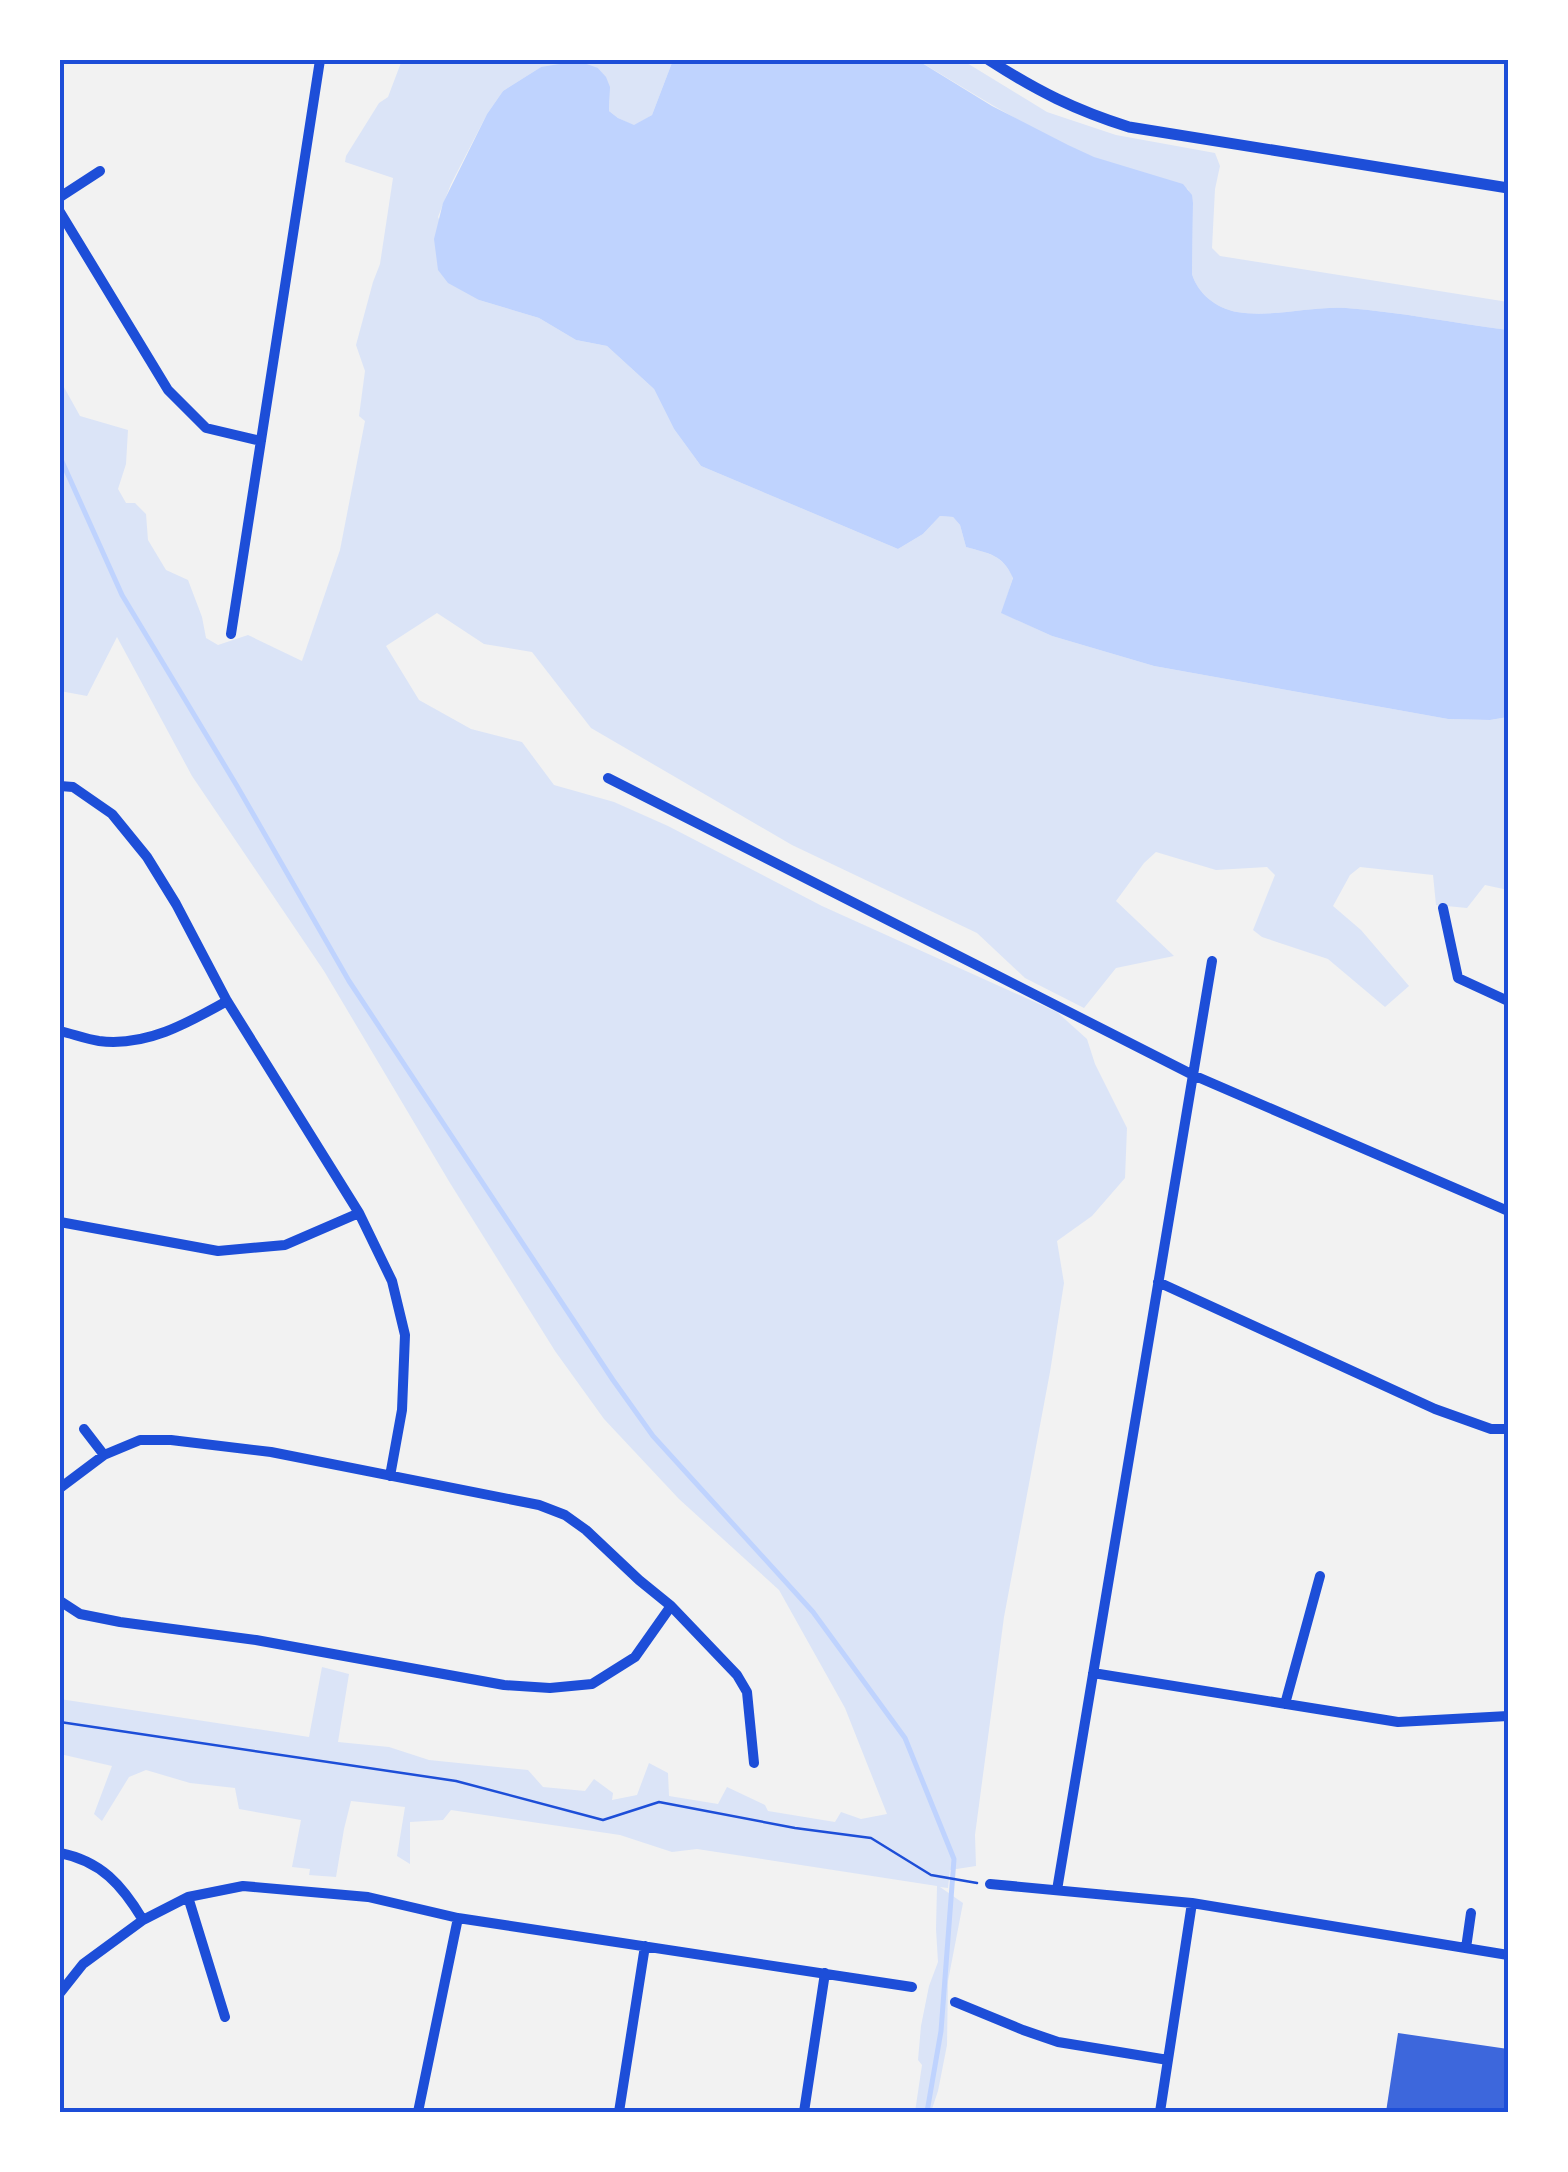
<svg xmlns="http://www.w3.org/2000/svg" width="1568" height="2172" viewBox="0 0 1568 2172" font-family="Montserrat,sans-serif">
<rect width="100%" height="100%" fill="#f2f2f2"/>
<path fill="#dbe4f7" d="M 402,60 L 673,60 L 652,115 L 634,126 L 618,118 L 609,111 C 610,93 611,82 598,68 L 541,67 L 503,91 L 487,114 L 451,184 L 438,217 L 479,300 L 539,318 L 576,340 L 607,346 L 654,389 L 674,429 L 701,466 L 898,549 L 923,534 L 940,516 L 953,517 L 960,525 L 966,547 C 990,554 1001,554 1013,577 L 1002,613 L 1052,636 L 1154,666 L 1448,719 L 1490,720 L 1508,717 L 1508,890 L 1485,885 L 1467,908 L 1436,905 L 1433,875 L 1360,867 L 1350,875 L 1333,906 L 1361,930 L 1409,986 L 1385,1007 L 1328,959 L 1262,937 L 1253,930 L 1275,875 L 1267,867 L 1216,870 L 1156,852 L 1144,863 L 1116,901 L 1174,956 L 1116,968 L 1084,1008 L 1025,978 L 977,933 L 792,845 L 591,728 L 532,652 L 484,644 L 437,613 L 386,646 L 419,700 L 471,729 L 522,742 L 554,785 L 614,802 L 668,826 L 822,906 L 1057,1012 L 1087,1039 L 1095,1064 L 1127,1128 L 1125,1178 L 1092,1216 L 1057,1241 L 1064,1283 L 1050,1372 L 1004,1617 L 975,1835 L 976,1866 L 950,1870 L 948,1888 L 940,1887 L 963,1903 L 948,1981 L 947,2045 L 938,2091 L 931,2112 L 915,2112 L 922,2065 L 918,2060 L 921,2026 L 929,1986 L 938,1962 L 936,1929 L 937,1886 L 697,1849 L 672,1852 L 620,1835 L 451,1810 L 443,1820 L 410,1822 L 410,1864 L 397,1856 L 405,1807 L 351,1801 L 344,1829 L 336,1877 L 309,1875 L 310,1869 L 292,1867 L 301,1820 L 239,1809 L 235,1788 L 190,1783 L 146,1770 L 129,1777 L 102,1821 L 94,1814 L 112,1766 L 60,1754 L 60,1699 L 309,1737 L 322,1667 L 349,1674 L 338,1742 L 389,1747 L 429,1760 L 528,1770 L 543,1787 L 585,1791 L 594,1779 L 613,1793 L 612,1800 L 637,1795 L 649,1763 L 668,1773 L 669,1796 L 718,1804 L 727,1787 L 765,1805 L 768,1811 L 835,1822 L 841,1812 L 861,1819 L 887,1814 L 845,1708 L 779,1590 L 679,1499 L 604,1419 L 555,1351 L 450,1183 L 324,971 L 192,776 L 117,637 L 87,696 L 60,691 L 60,380 L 80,416 L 128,430 L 126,464 L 118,489 L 126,503 L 135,503 L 146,514 L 148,540 L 166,570 L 188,580 L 202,617 L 206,638 L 218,645 L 248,635 L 302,661 L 340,550 L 365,421 L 359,416 L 365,371 L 356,345 L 373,282 L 380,264 L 393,178 L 345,162 L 346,156 L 379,103 L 388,97 Z
M 917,60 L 962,60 L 1047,112 L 1116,135 L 1215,153 L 1220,166 L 1215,189 L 1212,248 L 1220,256 L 1508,302 L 1508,330 C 1454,323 1400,312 1346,308 C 1310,306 1272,318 1237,312 C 1216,308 1198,294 1192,274 L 1193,203 L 1188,189 C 1157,179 1124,169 1093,157 C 1031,131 975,94 917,60 Z"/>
<path fill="#bfd3fe" d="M 673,60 L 917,60 L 992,106 L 1068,145 L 1094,157 L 1183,184 L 1192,195 L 1193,203 L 1192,274 C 1198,294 1216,308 1237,312 C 1272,318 1310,306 1346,308 C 1400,312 1454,323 1508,330 L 1508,717 L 1490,720 L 1448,719 L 1154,666 L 1052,636 L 1001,613 L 1013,578 C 1002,554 990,554 966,547 L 960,525 L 953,517 L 940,516 L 923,534 L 898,549 L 701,466 L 674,429 L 654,389 L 607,346 L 576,340 L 539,318 L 479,300 L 448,283 L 438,270 L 434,239 L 443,203 L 487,114 L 503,91 L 541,67 L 578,61 L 598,68 L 606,77 L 610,87 L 609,111 L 618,118 L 634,125 L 652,115 Z"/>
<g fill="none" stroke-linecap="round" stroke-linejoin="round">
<path stroke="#bfd3fe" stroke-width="5" d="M 60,457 L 122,595 L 237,786 L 349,981 L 613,1380 L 653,1436 L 813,1612 L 905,1738 L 954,1859 L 941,2031 L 927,2112"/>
</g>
<path fill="#3d67dc" d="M 1398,2033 L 1508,2049 L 1508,2112 L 1386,2112 Z"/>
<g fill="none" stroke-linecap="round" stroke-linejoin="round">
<path stroke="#1d4ed8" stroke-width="2.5" d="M 60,1722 L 456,1781 L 603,1820 L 659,1802 L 795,1828 L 871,1838 L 931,1875 L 977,1883"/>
<path stroke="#1d4ed8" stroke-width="10" d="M 60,197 L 100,171
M 60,212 L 168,390 L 206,428 L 261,441
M 231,634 L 320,60
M 608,778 L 1193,1075 L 1508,1211
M 60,786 L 73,787 L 112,814 L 147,857 L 176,904 L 227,1001 L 359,1213 L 392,1281 L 405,1335 L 402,1410 L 390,1476
M 1443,908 L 1458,978 L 1508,1001
M 60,1031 C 73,1034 86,1039 99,1041 C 146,1047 188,1023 227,1001
M 60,1222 L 218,1251 L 285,1245 L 359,1213
M 1158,1282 L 1435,1409 L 1491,1429 L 1508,1429
M 84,1429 L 104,1455
M 60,1488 L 104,1455 L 140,1440 L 171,1440 L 271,1452 L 539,1505 L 565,1515 L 586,1530 L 639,1580 L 671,1606 L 737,1675 L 747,1692 L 754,1763
M 60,1601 L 80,1614 L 120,1622 L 256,1640 L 504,1685 L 550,1688 L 592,1684 L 635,1657 L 671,1606
M 1093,1673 L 1398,1722 L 1508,1716
M 1285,1704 L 1320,1576
M 60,1853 C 101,1861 122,1885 143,1920
M 990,1884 L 1192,1903 L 1508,1955
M 1057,1890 L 1212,961
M 188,1897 L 225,2017
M 1466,1948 L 1471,1913
M 60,1993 L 83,1964 L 143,1920 L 188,1897 L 243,1886 L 368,1897 L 458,1918 L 912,1987
M 955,2002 L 1023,2030 L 1058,2042 L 1168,2060
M 418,2112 L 458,1918
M 619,2112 L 645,1946
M 804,2112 L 825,1973
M 1160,2112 L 1192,1903"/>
<path stroke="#1d4ed8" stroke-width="11" d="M 989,60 C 1037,91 1075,110 1129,127 L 1508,188"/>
</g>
<rect width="1568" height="2172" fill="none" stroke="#ffffff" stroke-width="125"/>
<rect x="62" y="62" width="1444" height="2048" fill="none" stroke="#1d4ed8" stroke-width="4"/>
</svg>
